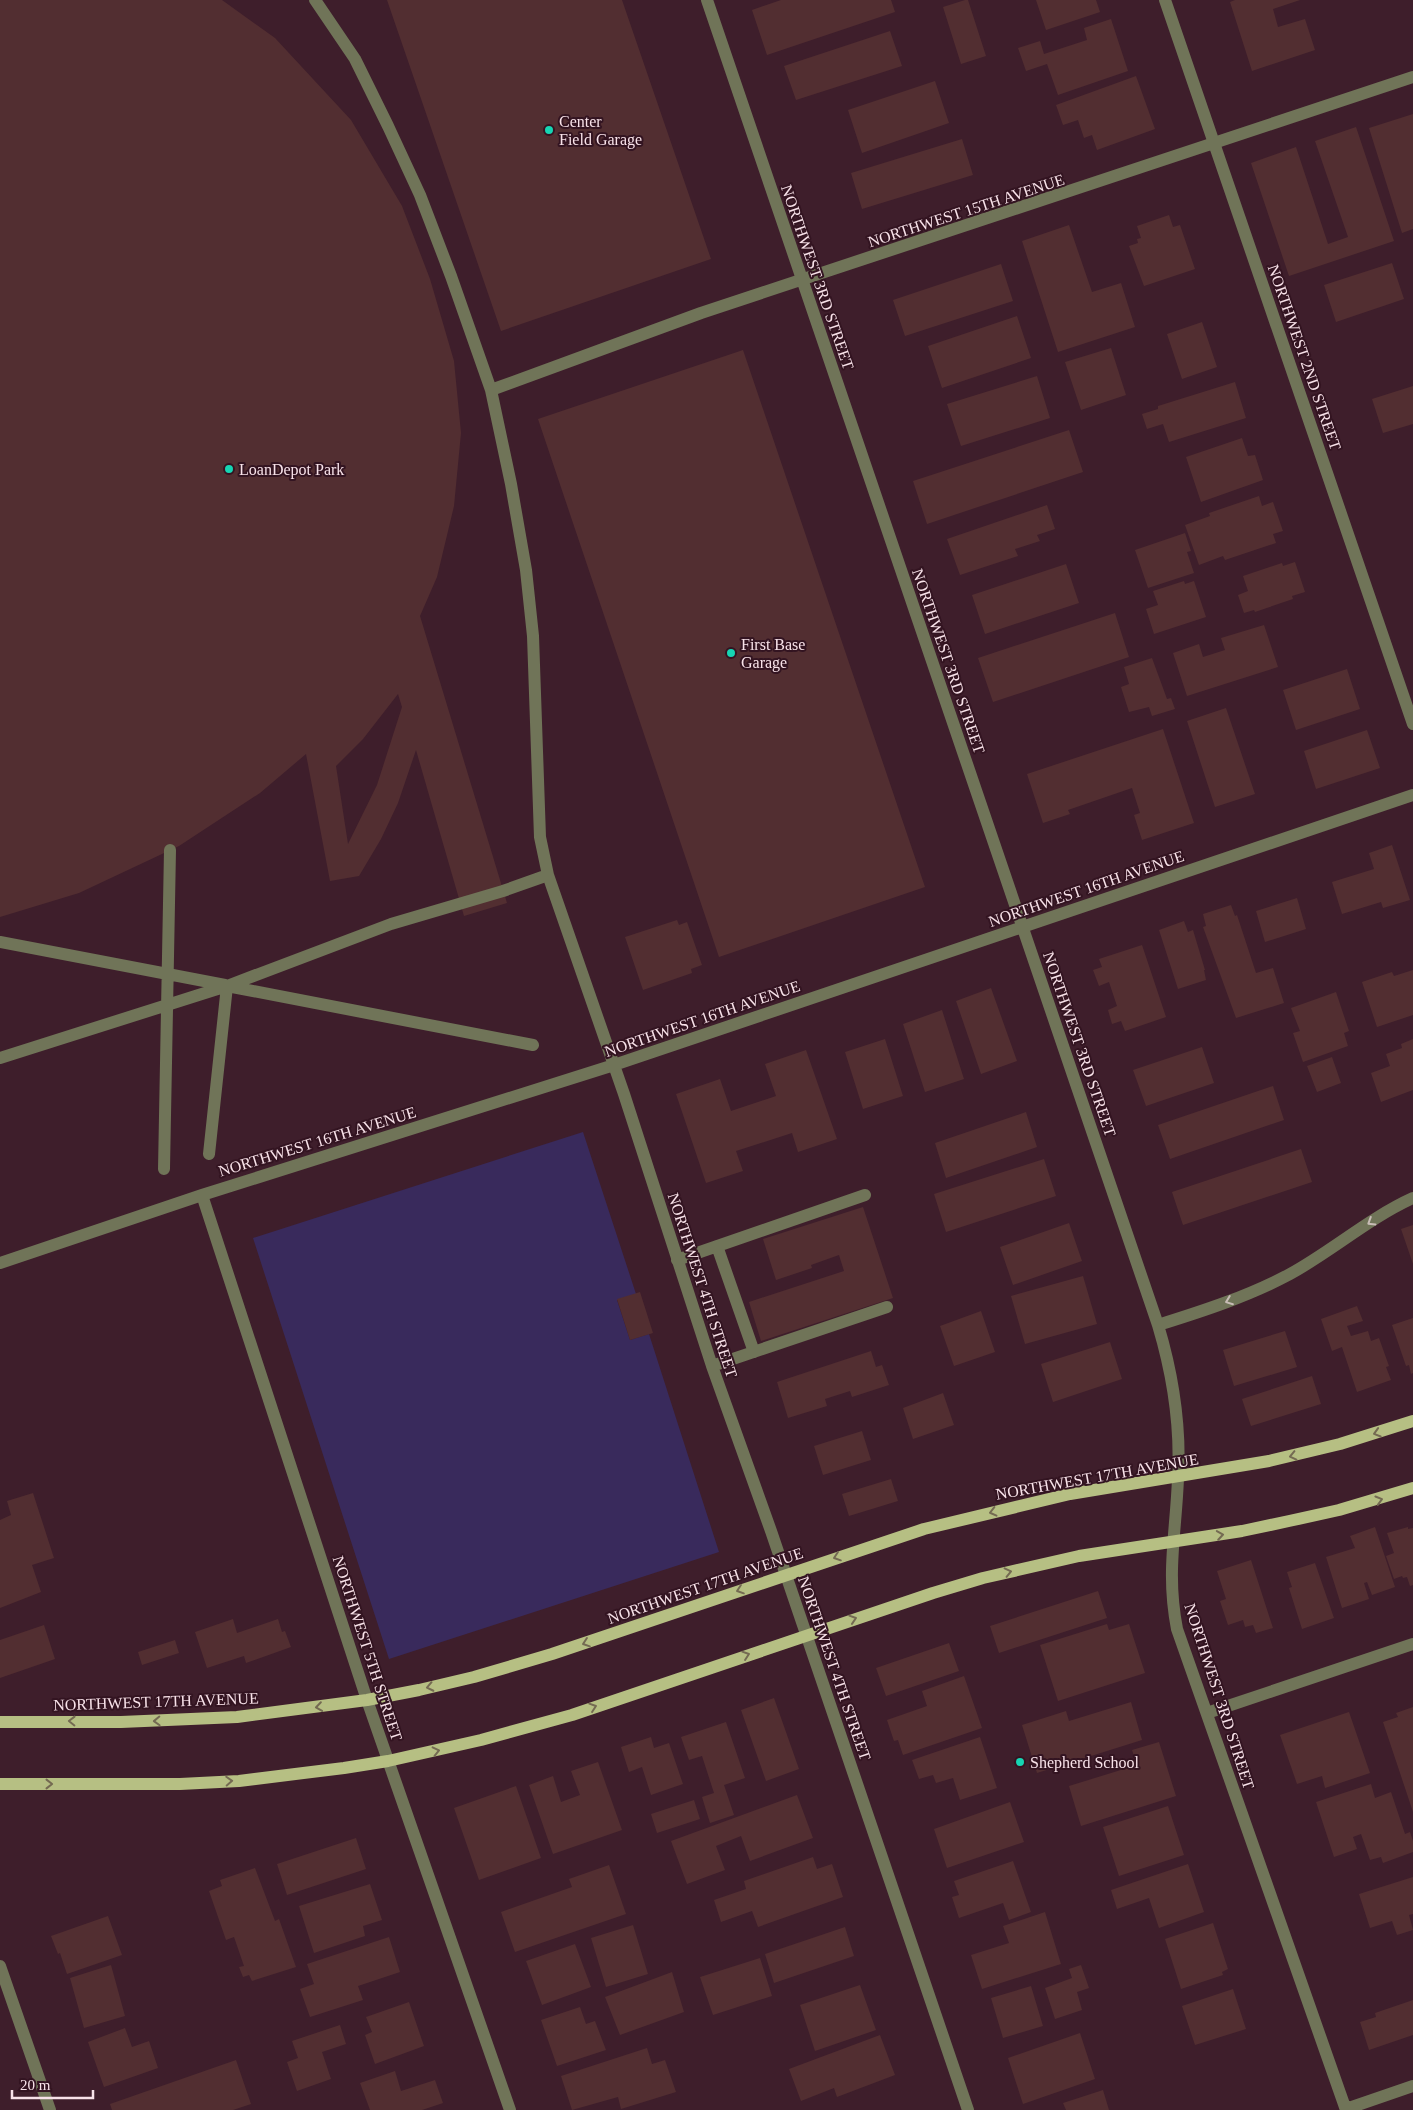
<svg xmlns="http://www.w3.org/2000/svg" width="1413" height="2110" viewBox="0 0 1413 2110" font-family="'Times New Roman',serif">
<rect width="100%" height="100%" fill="#3e1e2b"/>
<path fill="#392a5c" d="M 583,1132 L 636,1294 L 617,1300 L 630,1340 L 649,1334 L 719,1552 L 389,1659 L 253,1238 Z"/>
<path fill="#522e31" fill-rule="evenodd" d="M 0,0 L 222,0 L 275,38 L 351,120 L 402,206 L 430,279 L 454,361 L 461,433 L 454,506 L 437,577 L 420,616 L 507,903 L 464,916 L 416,750 L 398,803 L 381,839 L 359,876 L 330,881 L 306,754 L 260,793 L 179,846 L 79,893 L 0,917 ZM 398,694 L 402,707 L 377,785 L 348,844 L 336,766 L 363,739 Z
M 387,0 L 622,0 L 711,259 L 501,331 Z
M 781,0 L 891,0 L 895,12 L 767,55 L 752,10 Z
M 965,0 L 968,0 L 986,56 L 961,64 L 943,7 Z
M 1036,0 L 1096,0 L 1100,12 L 1046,30 Z
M 1235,0 L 1300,0 L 1273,9 L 1278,27 L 1305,19 L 1315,50 L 1252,71 L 1230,2 Z
M 1111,19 L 1128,71 L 1058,95 L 1047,64 L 1026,71 L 1018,48 L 1040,41 L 1044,54 L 1087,40 L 1084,28 Z
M 890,31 L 902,66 L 796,100 L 784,66 Z
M 1136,76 L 1155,129 L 1097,150 L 1092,135 L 1084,138 L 1078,120 L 1063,125 L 1056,105 Z
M 935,81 L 949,123 L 862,153 L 848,110 Z
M 1413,114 L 1413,229 L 1402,233 L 1369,128 Z
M 1356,127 L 1394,241 L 1289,276 L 1251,163 L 1296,147 L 1328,244 L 1348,237 L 1315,141 Z
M 962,139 L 973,175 L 862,209 L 851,173 Z
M 1169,215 L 1173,227 L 1180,225 L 1195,269 L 1144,286 L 1129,246 L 1138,243 L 1137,239 L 1141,238 L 1137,226 Z
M 1069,225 L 1092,292 L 1121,283 L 1135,327 L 1058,352 L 1022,241 Z
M 1392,263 L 1404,299 L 1336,322 L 1324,285 Z
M 1001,264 L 1013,301 L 905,336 L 893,300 Z
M 1017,316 L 1031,358 L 942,388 L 928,346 Z
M 1202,322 L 1217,367 L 1182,379 L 1167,334 Z
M 1111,348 L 1126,395 L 1081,410 L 1065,362 Z
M 743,350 L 925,887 L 719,957 L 538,419 Z
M 1037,376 L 1050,418 L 961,446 L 947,404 Z
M 1235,382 L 1246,418 L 1169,442 L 1163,424 L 1147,429 L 1142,414 L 1158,409 L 1158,406 Z
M 1413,386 L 1413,424 L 1383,433 L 1372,399 Z
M 1069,430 L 1083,472 L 927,524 L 913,481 Z
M 1242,438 L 1248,456 L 1255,455 L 1263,480 L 1201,502 L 1186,457 Z
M 1259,496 L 1262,506 L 1273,502 L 1283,531 L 1273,534 L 1276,543 L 1225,560 L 1223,556 L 1199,565 L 1185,525 L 1210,516 L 1209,513 Z
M 1047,505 L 1055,529 L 1037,535 L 1040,541 L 1015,549 L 1018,556 L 960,575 L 947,539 Z
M 1185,533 L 1191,551 L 1187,552 L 1194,573 L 1148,588 L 1135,550 Z
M 1295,562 L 1305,592 L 1292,596 L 1293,599 L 1255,612 L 1254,610 L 1244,613 L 1238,595 L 1248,591 L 1243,576 L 1282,563 L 1283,566 Z
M 1066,564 L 1079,603 L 985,634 L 972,595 Z
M 1184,581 L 1185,584 L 1194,581 L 1206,617 L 1154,634 L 1146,609 L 1158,605 L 1153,591 Z
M 1115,613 L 1129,657 L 993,702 L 978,658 Z
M 1264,625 L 1278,667 L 1187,696 L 1173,653 L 1199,644 L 1203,657 L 1225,650 L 1221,638 Z
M 1152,658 L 1167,699 L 1171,698 L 1175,709 L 1152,716 L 1149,707 L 1129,712 L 1121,687 L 1129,684 L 1124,667 Z
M 1347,669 L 1360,709 L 1296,730 L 1283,690 Z
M 1226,708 L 1255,794 L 1215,807 L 1187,721 Z
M 1163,729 L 1194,823 L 1142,840 L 1134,815 L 1140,813 L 1132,788 L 1068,810 L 1070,814 L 1043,823 L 1027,774 Z
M 1367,730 L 1380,768 L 1316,789 L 1304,751 Z
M 1392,845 L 1410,900 L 1383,908 L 1381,902 L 1342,914 L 1332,882 L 1374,869 L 1369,853 Z
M 1297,898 L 1306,929 L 1265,942 L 1256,911 Z
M 1231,905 L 1235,916 L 1237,915 L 1256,973 L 1273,968 L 1284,1003 L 1236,1018 L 1203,927 L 1206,926 L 1203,914 Z
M 677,920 L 679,925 L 687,922 L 702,965 L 691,969 L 692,973 L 643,990 L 625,937 Z
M 1184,921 L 1188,932 L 1193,930 L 1205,970 L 1204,970 L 1206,980 L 1178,989 L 1159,930 Z
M 1142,945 L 1166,1017 L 1125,1031 L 1121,1021 L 1112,1024 L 1108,1010 L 1117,1006 L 1109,982 L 1099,986 L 1093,970 L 1102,967 L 1099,959 Z
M 1413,970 L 1413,1015 L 1377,1027 L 1362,982 L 1392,972 L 1394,976 Z
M 991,988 L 1017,1061 L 981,1074 L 956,1001 Z
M 1336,992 L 1349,1031 L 1344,1033 L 1348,1046 L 1303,1062 L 1293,1033 L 1300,1031 L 1291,1008 Z
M 942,1010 L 964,1079 L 925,1092 L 903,1024 Z
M 885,1039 L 903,1096 L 863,1109 L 845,1052 Z
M 1413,1039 L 1413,1090 L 1381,1102 L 1371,1073 L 1390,1066 L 1386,1054 L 1402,1048 L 1401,1044 Z
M 1202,1047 L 1214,1083 L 1146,1106 L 1133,1070 Z
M 806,1050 L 837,1139 L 798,1152 L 792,1133 L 736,1151 L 743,1171 L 706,1183 L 676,1094 L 720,1079 L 731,1111 L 776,1096 L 765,1064 Z
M 1332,1057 L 1341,1083 L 1317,1092 L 1307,1066 Z
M 1273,1086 L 1284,1120 L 1170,1159 L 1158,1125 Z
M 1026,1112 L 1037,1147 L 946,1178 L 935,1143 Z
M 1301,1149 L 1312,1182 L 1183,1225 L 1172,1192 Z
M 1044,1159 L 1056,1196 L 946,1232 L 934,1194 Z
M 863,1207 L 893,1298 L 761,1341 L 749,1302 L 844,1271 L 839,1255 L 811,1265 L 812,1268 L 776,1280 L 763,1239 Z
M 1069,1223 L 1082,1261 L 1013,1285 L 1000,1247 Z
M 1413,1225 L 1413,1264 L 1401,1229 Z
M 1083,1276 L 1097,1324 L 1025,1344 L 1011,1296 Z
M 640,1292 L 653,1333 L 630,1340 L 617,1299 Z
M 1357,1306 L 1363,1321 L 1347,1326 L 1351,1336 L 1368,1331 L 1371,1341 L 1379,1338 L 1389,1366 L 1386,1367 L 1391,1380 L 1357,1392 L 1342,1347 L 1332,1351 L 1321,1319 Z
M 981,1311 L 995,1352 L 954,1366 L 940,1326 Z
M 1413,1318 L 1413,1373 L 1411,1374 L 1409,1365 L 1406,1366 L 1392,1325 Z
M 1285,1331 L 1297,1367 L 1234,1386 L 1223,1350 Z
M 1110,1342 L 1122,1379 L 1053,1402 L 1041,1364 Z
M 871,1351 L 876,1367 L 882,1365 L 889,1385 L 852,1397 L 850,1391 L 825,1399 L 827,1406 L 788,1418 L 777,1382 Z
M 1312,1376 L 1321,1404 L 1251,1426 L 1242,1399 Z
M 943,1393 L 954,1425 L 913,1439 L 903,1408 Z
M 862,1431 L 871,1460 L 823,1475 L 814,1446 Z
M 891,1479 L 898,1501 L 849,1516 L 842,1494 Z
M 33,1493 L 54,1558 L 32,1565 L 41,1592 L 0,1608 L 0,1520 L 11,1515 L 7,1501 Z
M 1375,1527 L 1395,1587 L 1372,1595 L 1367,1582 L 1364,1583 L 1369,1599 L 1342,1608 L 1326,1557 L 1355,1548 L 1350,1536 Z
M 1408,1527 L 1408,1529 L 1413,1528 L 1413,1585 L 1410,1586 L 1407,1577 L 1403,1578 L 1402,1576 L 1394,1579 L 1386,1556 L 1394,1553 L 1387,1533 Z
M 1251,1560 L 1273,1628 L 1256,1633 L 1253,1625 L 1245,1627 L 1243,1620 L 1228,1625 L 1220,1601 L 1226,1599 L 1217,1571 Z
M 1315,1563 L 1334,1618 L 1302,1629 L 1289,1588 L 1292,1587 L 1287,1572 Z
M 1098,1591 L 1107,1618 L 999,1653 L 990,1626 Z
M 233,1619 L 237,1633 L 278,1619 L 282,1632 L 285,1631 L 291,1647 L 246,1663 L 244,1656 L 207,1668 L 195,1632 Z
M 1107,1624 L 1109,1630 L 1129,1624 L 1145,1673 L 1058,1701 L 1040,1645 Z
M 44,1625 L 55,1659 L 0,1678 L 0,1640 Z
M 175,1640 L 179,1653 L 142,1665 L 138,1652 Z
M 949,1643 L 959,1671 L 886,1696 L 876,1668 Z
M 964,1676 L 982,1728 L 903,1755 L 898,1740 L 894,1741 L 887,1720 L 927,1706 L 922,1691 Z
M 774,1698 L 799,1769 L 766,1781 L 741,1710 Z
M 1131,1702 L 1142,1740 L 1037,1773 L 1022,1725 L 1066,1711 L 1069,1721 Z
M 1413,1707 L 1413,1812 L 1383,1722 L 1398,1717 L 1396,1713 Z
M 1349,1712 L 1370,1773 L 1325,1788 L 1322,1776 L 1297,1784 L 1280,1735 Z
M 726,1722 L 745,1778 L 724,1785 L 734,1815 L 710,1823 L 702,1797 L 714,1793 L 702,1756 L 689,1760 L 681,1737 Z
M 651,1737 L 654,1748 L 669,1743 L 683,1784 L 651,1795 L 642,1767 L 629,1772 L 621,1747 Z
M 980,1737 L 997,1788 L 960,1800 L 953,1778 L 936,1783 L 933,1775 L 919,1779 L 912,1760 Z
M 1159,1742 L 1176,1796 L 1081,1826 L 1069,1786 L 1137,1765 L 1132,1750 Z
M 598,1762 L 622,1830 L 553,1854 L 529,1785 L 553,1776 L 561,1802 L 580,1795 L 571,1771 Z
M 1371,1784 L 1375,1798 L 1391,1792 L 1405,1834 L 1410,1832 L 1413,1841 L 1413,1852 L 1383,1863 L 1381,1857 L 1370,1860 L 1361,1834 L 1353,1837 L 1357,1849 L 1334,1857 L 1316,1802 Z
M 516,1786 L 541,1858 L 479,1880 L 454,1808 Z
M 797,1795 L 813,1838 L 750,1861 L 741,1836 L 716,1846 L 725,1870 L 687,1884 L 671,1841 Z
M 694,1800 L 700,1819 L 657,1833 L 651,1814 Z
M 1010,1802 L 1024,1842 L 947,1868 L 934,1829 Z
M 1168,1806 L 1184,1855 L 1119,1876 L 1103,1827 Z
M 356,1838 L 366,1869 L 287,1895 L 277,1864 Z
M 813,1857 L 817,1869 L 832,1864 L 843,1897 L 758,1927 L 752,1911 L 721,1922 L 714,1900 L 746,1889 L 744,1881 Z
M 1013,1861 L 1031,1912 L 1009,1920 L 1003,1903 L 959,1918 L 952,1897 L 959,1895 L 954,1881 Z
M 1188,1864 L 1204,1912 L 1159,1928 L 1149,1898 L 1117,1909 L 1111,1890 Z
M 609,1865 L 626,1914 L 515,1952 L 501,1912 L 572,1887 L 569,1879 Z
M 255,1868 L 275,1921 L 279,1919 L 296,1967 L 252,1981 L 249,1975 L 243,1977 L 239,1967 L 244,1966 L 234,1937 L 226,1940 L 209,1891 L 222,1886 L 220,1880 Z
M 1413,1877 L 1413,1914 L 1409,1915 L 1413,1930 L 1397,1935 L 1392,1921 L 1370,1928 L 1359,1894 Z
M 370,1884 L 382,1920 L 363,1926 L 365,1936 L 314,1953 L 299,1906 Z
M 1045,1912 L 1061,1964 L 982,1989 L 971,1955 L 1009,1943 L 1003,1926 Z
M 108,1916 L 122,1955 L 67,1974 L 60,1953 L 58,1954 L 51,1936 Z
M 1213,1923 L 1228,1969 L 1222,1972 L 1223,1975 L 1181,1989 L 1165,1939 Z
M 633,1925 L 648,1974 L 606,1987 L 591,1938 Z
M 845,1927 L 854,1956 L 774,1983 L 765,1954 Z
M 389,1937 L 400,1972 L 358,1986 L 363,2000 L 310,2017 L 300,1989 L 314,1984 L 307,1964 Z
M 575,1944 L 591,1987 L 542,2005 L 526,1961 Z
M 760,1958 L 772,1996 L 713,2015 L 700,1977 Z
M 111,1965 L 125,2016 L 84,2028 L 70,1978 Z
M 1081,1965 L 1089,1988 L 1077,1992 L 1082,2010 L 1055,2019 L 1045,1988 L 1072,1978 L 1069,1969 Z
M 672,1972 L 684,2012 L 620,2035 L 605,1997 Z
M 860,1985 L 876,2030 L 815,2051 L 800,2005 Z
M 1031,1986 L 1043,2026 L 1003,2038 L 991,1998 Z
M 1233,1989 L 1246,2029 L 1195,2045 L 1182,2006 Z
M 1413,2000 L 1413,2035 L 1369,2050 L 1360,2022 L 1376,2017 L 1375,2013 Z
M 409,2002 L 424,2046 L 375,2064 L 365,2035 L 372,2032 L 366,2017 Z
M 580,2007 L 586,2024 L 595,2021 L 606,2050 L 557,2066 L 541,2020 Z
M 340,2025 L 346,2044 L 322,2052 L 331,2079 L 297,2091 L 287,2062 L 298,2058 L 292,2041 Z
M 125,2028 L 132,2047 L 149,2041 L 158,2068 L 104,2087 L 88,2042 Z
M 1080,2033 L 1095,2079 L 1023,2104 L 1008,2058 Z
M 880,2035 L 895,2075 L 837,2097 L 834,2088 L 801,2101 L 789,2069 Z
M 647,2048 L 652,2064 L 665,2060 L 676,2092 L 621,2109 L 618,2097 L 572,2110 L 561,2076 Z
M 236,2060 L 251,2104 L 233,2110 L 112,2110 L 110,2104 Z
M 395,2071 L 401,2091 L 435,2080 L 443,2103 L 422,2110 L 370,2110 L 360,2083 Z
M 1103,2090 L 1109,2110 L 1066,2110 L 1063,2103 Z"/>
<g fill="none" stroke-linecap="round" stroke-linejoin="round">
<path stroke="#707458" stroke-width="12" d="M 315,0 L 355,59 L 388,126 L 420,195 L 451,276 L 491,390 L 511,484 L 526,570 L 533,636 L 540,837 L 548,875 L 624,1094 L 712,1366 L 771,1531 L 968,2110
M 707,0 L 1158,1325 C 1173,1375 1181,1425 1178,1478 C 1176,1533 1166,1573 1177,1629 L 1346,2110
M 1165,0 L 1413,724
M 491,390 L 701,313 L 1413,77
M 0,942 L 225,985
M 0,1058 L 227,986 L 391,924 L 503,891 L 548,875
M 209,1154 L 227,986 L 533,1045
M 164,1169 L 170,850
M 202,1195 L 367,1700 L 510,2110
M 717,1246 L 754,1352
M 677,1260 L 865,1195
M 0,1263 L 202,1195 L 614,1065 L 1413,795
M 1158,1325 C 1203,1311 1249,1296 1290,1274 C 1332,1251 1369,1218 1413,1198
M 712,1366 L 887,1307
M 1207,1713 L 1413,1644
M 0,1966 L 50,2110
M 1346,2109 L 1413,2086"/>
<path stroke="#b6bf83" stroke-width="12" d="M 0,1722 L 121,1722 L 237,1717 L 367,1700 L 419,1690 L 474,1677 L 552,1654 L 924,1529 L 1070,1494 L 1269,1461 L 1340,1444 L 1413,1421
M 0,1784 L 180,1784 L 239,1781 L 344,1768 L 388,1761 L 481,1740 L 572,1715 L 933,1593 L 983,1578 L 1079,1556 L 1242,1531 L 1289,1521 L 1339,1510 L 1413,1488"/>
</g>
<defs><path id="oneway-chevron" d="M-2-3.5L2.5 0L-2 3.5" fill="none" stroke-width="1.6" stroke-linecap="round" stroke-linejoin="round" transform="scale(1.25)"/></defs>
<g stroke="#c8bcb6">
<use href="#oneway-chevron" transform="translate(1371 1222) rotate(148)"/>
<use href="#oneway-chevron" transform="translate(1229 1301) rotate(159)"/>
</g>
<g stroke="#746a52">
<use href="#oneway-chevron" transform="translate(1377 1433) rotate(163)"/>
<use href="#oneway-chevron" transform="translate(1293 1456) rotate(167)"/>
<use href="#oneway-chevron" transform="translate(1379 1500) rotate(-16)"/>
<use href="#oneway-chevron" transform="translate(993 1512) rotate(166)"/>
<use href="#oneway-chevron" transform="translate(1220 1535) rotate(-9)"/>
<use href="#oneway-chevron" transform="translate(837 1557) rotate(161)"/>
<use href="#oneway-chevron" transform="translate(1008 1572) rotate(-13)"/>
<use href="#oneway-chevron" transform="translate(740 1590) rotate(161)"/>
<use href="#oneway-chevron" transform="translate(853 1619) rotate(-18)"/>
<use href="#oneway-chevron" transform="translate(586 1643) rotate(161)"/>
<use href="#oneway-chevron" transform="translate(746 1655) rotate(-19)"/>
<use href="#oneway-chevron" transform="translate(430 1687) rotate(168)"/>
<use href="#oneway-chevron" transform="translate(319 1707) rotate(172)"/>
<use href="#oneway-chevron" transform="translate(593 1707) rotate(-19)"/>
<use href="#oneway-chevron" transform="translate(72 1721) rotate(-179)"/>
<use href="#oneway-chevron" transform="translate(157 1721) rotate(178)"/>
<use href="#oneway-chevron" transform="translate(436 1751) rotate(-13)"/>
<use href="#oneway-chevron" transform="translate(229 1781) rotate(-3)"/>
<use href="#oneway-chevron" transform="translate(49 1784)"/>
</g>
<g fill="#16d5b3" stroke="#331421" stroke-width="2">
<circle cx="549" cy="130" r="5"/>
<circle cx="229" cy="469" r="5"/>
<circle cx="731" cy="653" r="5"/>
<circle cx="1020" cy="1762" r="5"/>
</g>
<g text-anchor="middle" stroke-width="4" stroke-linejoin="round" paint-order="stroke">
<g font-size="16" fill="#f8e2e9" stroke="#331421" text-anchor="start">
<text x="559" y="127">Center<tspan x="559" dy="18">Field Garage</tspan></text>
<text x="239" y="475">LoanDepot Park</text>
<text x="741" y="650">First Base<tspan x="741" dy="18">Garage</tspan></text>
<text x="1030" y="1768">Shepherd School</text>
</g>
<g font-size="16" fill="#f8e2e9" stroke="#331421">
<text transform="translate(966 210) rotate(-18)" y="6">NORTHWEST 15TH AVENUE</text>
<text transform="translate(818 277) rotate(71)" y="6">NORTHWEST 3RD STREET</text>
<text transform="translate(1305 357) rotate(71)" y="6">NORTHWEST 2ND STREET</text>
<text transform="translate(949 661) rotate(71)" y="6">NORTHWEST 3RD STREET</text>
<text transform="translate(1086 888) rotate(-19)" y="6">NORTHWEST 16TH AVENUE</text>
<text transform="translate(702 1018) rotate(-19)" y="6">NORTHWEST 16TH AVENUE</text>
<text transform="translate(1080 1044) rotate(71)" y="6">NORTHWEST 3RD STREET</text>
<text transform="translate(317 1141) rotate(-17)" y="6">NORTHWEST 16TH AVENUE</text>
<text transform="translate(703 1285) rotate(72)" y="6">NORTHWEST 4TH STREET</text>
<text transform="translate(1097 1476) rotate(-10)" y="6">NORTHWEST 17TH AVENUE</text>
<text transform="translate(705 1585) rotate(-19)" y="6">NORTHWEST 17TH AVENUE</text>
<text transform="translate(368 1648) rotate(72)" y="6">NORTHWEST 5TH STREET</text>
<text transform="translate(835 1668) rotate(71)" y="6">NORTHWEST 4TH STREET</text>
<text transform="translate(1220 1696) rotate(72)" y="6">NORTHWEST 3RD STREET</text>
<text transform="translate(156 1701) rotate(-2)" y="6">NORTHWEST 17TH AVENUE</text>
</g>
</g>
<path d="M12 2090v8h81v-8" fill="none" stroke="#f8e2e9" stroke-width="2.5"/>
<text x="20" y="2090" font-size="15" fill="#f8e2e9" stroke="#331421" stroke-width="4" paint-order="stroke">20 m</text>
</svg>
